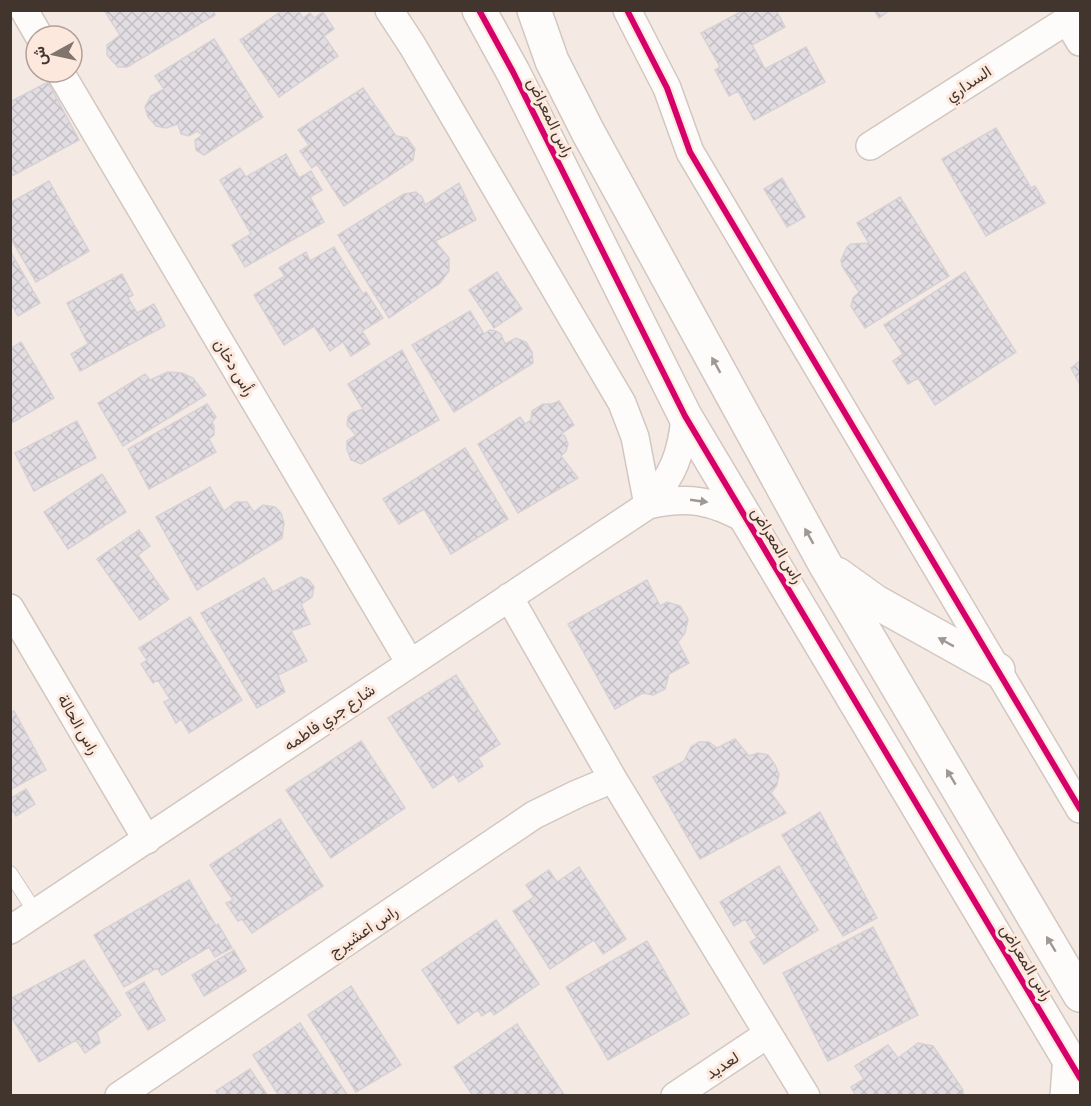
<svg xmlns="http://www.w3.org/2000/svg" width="1091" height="1106" viewBox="0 0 1091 1106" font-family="'Crimson Pro',Vazirmatn,serif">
<defs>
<pattern id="building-cross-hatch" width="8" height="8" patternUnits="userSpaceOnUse" patternTransform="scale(1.5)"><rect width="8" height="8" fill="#e2dde2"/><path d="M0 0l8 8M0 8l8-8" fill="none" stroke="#c3bec2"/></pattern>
</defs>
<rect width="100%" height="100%" fill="#f5eae3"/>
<path fill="url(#building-cross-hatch)" stroke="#d6d1d4" stroke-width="1.5" d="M 104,10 L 213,10 L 215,15 L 127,67 L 118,67 L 107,55 L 107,45 L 120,35 Z
M 283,10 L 298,10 L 303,18 L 310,13 L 314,18 L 323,12 L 334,29 L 324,36 L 338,56 L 279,97 L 240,40 Z
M 744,10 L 776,10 L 785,27 L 752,45 L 765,69 L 806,47 L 825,82 L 754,120 L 738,91 L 729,96 L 715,70 L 720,67 L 701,33 Z
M 874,10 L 890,10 L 879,18 Z
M 214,39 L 263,117 L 204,155 L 196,150 L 195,140 L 202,135 L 197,131 L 189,136 L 181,134 L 178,124 L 166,128 L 156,126 L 148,117 L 145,107 L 151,96 L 164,89 L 155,76 Z
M 48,82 L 79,140 L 10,177 L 10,102 Z
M 363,88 L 396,136 L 407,138 L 415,149 L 413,160 L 344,206 L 317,164 L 312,168 L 300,151 L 309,145 L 298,130 Z
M 996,128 L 1031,188 L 1035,186 L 1045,203 L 986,236 L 942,159 Z
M 286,154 L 299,178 L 311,171 L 322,190 L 310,197 L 324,222 L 245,267 L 232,245 L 251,234 L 220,180 L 240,168 L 246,177 Z
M 782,178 L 805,217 L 787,227 L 764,189 Z
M 49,181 L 89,251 L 36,282 L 10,237 L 10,203 Z
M 459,183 L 476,220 L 435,241 L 449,258 L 449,271 L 440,283 L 389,318 L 338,235 L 404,194 L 416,192 L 422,197 L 425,205 Z
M 900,197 L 949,276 L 865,328 L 851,306 L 853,298 L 859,292 L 842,266 L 841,260 L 847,247 L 851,244 L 869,243 L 857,223 Z
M 334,247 L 363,294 L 366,292 L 383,318 L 362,331 L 370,344 L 351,356 L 343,342 L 330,351 L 314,326 L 284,345 L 254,295 L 285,276 L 279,268 L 306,252 L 310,261 Z
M 10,251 L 40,303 L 18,316 L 10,302 Z
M 497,272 L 522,309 L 494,328 L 469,290 Z
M 965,272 L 1016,352 L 935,405 L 918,378 L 908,384 L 893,361 L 903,354 L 884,325 Z
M 122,274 L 133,295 L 128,298 L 137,313 L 154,304 L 165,326 L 80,371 L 71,354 L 88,344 L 67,303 Z
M 470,311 L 484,334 L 490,330 L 496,331 L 501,334 L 505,344 L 516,338 L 526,342 L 532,352 L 533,363 L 454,412 L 412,345 Z
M 21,342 L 54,398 L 10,424 L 10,349 Z
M 402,350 L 439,420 L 361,464 L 351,460 L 347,449 L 347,441 L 356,435 L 347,425 L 348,417 L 352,413 L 363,409 L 348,384 Z
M 1080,361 L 1080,385 L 1071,368 Z
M 168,372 L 182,373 L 193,378 L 206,395 L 123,446 L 98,403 L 145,374 L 150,380 Z
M 559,401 L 574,425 L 561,434 L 565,436 L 568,444 L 566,451 L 561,456 L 578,478 L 518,513 L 478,444 L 520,417 L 525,424 L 531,420 L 532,411 L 543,404 L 552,404 Z
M 207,404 L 216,417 L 212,422 L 214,426 L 214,435 L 209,439 L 216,452 L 149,489 L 128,449 Z
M 77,421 L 96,458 L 34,491 L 15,453 Z
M 465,448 L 508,519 L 451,554 L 424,509 L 399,524 L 383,499 Z
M 102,474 L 126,512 L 68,549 L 44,512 Z
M 210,487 L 224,511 L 236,502 L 247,502 L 254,512 L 263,505 L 275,507 L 281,513 L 284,523 L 282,538 L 197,590 L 156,517 Z
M 139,530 L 150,546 L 138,555 L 169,599 L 140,620 L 97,559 Z
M 301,577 L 309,580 L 314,587 L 312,597 L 301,604 L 310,624 L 291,631 L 307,661 L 278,675 L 285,692 L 257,708 L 201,613 L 264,578 L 273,592 Z
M 647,580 L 660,606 L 667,602 L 680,606 L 688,619 L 685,633 L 678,642 L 689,663 L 669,674 L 665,689 L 653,695 L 643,693 L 615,709 L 568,624 Z
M 190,617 L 242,700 L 189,733 L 181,719 L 176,723 L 164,702 L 170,699 L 158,680 L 153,683 L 141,664 L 147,660 L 139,648 Z
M 456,675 L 500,744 L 478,758 L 483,766 L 459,782 L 454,774 L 433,788 L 388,718 Z
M 14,711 L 46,770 L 10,790 L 10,713 Z
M 735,739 L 749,756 L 758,753 L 768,755 L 775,765 L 779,774 L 777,785 L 771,793 L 786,813 L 700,859 L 653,777 L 684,761 L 691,747 L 699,742 L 709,742 L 717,748 Z
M 361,741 L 405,808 L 331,858 L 286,790 Z
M 26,789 L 35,804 L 16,816 L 10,807 L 10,799 Z
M 820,812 L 877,918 L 843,936 L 782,835 Z
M 280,819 L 323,886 L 252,933 L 242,919 L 238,921 L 226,903 L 233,900 L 210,865 Z
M 779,866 L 818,930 L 764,964 L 750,942 L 757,938 L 745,919 L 734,926 L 720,902 Z
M 579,867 L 626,939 L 603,954 L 594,940 L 550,969 L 513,911 L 534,897 L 526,885 L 549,870 L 557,882 Z
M 189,880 L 216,926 L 218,924 L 232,948 L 215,957 L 209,947 L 162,975 L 157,968 L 124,987 L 94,935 Z
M 496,920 L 539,984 L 494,1015 L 491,1010 L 482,1016 L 478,1010 L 458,1024 L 422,970 Z
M 873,927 L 918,1015 L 828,1061 L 783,973 Z
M 647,941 L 689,1014 L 608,1060 L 566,987 Z
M 234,950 L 246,971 L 204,996 L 192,975 Z
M 84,960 L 121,1015 L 97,1032 L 100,1043 L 85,1053 L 76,1040 L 39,1062 L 10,1015 L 10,999 Z
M 144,982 L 165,1020 L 148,1030 L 126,993 Z
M 351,986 L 401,1065 L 356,1092 L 308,1015 Z
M 300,1023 L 348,1096 L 279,1096 L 253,1055 Z
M 517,1024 L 565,1096 L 473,1096 L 454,1067 Z
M 918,1043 L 933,1046 L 963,1090 L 963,1096 L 856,1096 L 851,1087 L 864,1079 L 855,1066 L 888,1045 L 898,1058 Z
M 250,1069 L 268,1096 L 219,1096 L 216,1091 Z"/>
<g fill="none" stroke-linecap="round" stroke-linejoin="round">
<g stroke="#d2c7c0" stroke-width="16">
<path id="lane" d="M 10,873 L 36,913"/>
</g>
<g stroke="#d2c7c0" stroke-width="30">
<path id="street" d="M 24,10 L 39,36
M 389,10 L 412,45 L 622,403 L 635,437 L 648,505
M 627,10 L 667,88 L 690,152 L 1080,809
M 1067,20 L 1080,42
M 60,72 L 410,663
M 870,146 L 1080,12
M 648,505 C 688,496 711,500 747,520
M 509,597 L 613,779 L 806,1096
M 10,608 L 147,840
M 10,930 L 648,505 C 673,475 682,454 685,416
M 119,1096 L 534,815 L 577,794 L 613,779
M 675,1096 L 768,1034
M 1064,1096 L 1067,1056"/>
</g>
<g stroke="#d2c7c0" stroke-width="36">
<path id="secondary" d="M 479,10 L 513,72 L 685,416 L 1080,1078
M 534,10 L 552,61 L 588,132 L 825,564 L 1080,995
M 837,574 L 876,602 L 998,670"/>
</g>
<use href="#lane" stroke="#fefcfb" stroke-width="14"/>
<use href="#street" stroke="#fefcfb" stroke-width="27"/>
<use href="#secondary" stroke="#fefcfb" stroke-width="33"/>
<g stroke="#fce8dc" stroke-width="10">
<path id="cycleway" d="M 479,10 L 513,72 L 685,416 L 1080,1078
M 627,10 L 667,88 L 690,152 L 1080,809"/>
</g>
<use href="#cycleway" stroke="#d6006c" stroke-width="6"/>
</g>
<defs><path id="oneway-solid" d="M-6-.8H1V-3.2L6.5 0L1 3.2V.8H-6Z" transform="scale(1.5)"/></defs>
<g fill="#a09894">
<use href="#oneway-solid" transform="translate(716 365) rotate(-119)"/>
<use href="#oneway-solid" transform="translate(699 501) rotate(8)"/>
<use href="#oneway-solid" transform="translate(809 536) rotate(-119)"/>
<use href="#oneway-solid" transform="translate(946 642) rotate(-151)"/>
<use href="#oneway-solid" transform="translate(951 777) rotate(-121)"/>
<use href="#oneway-solid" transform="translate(1051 944) rotate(-121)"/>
</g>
<g text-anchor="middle" stroke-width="6" stroke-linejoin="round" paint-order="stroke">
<g font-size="16" fill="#42352e" stroke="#fce8dc">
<text transform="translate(968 83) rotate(-33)" y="6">السداري</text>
<text transform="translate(551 117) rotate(64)" y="6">راس المعراض</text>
<text transform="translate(235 367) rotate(59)" y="6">رأس دخان</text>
<text transform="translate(778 545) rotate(59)" y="6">راس المعراض</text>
<text transform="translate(329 717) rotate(-34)" y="6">شارع جري فاطمه</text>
<text transform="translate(79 724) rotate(60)" y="6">راس الحالة</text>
<text transform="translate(363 931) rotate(-34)" y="6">راس اعشيرج</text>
<text transform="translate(1027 962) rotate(59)" y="6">راس المعراض</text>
<text transform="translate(722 1065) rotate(-33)" y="6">لعديد</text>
</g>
</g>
<rect width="1091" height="1106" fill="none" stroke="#42352e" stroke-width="24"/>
<g transform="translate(54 54) rotate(262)"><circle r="28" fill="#fce8dc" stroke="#b2a096" stroke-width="1.5"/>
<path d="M0-4.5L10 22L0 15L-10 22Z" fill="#81746d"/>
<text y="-9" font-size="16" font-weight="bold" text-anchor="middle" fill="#42352e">ش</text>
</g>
</svg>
